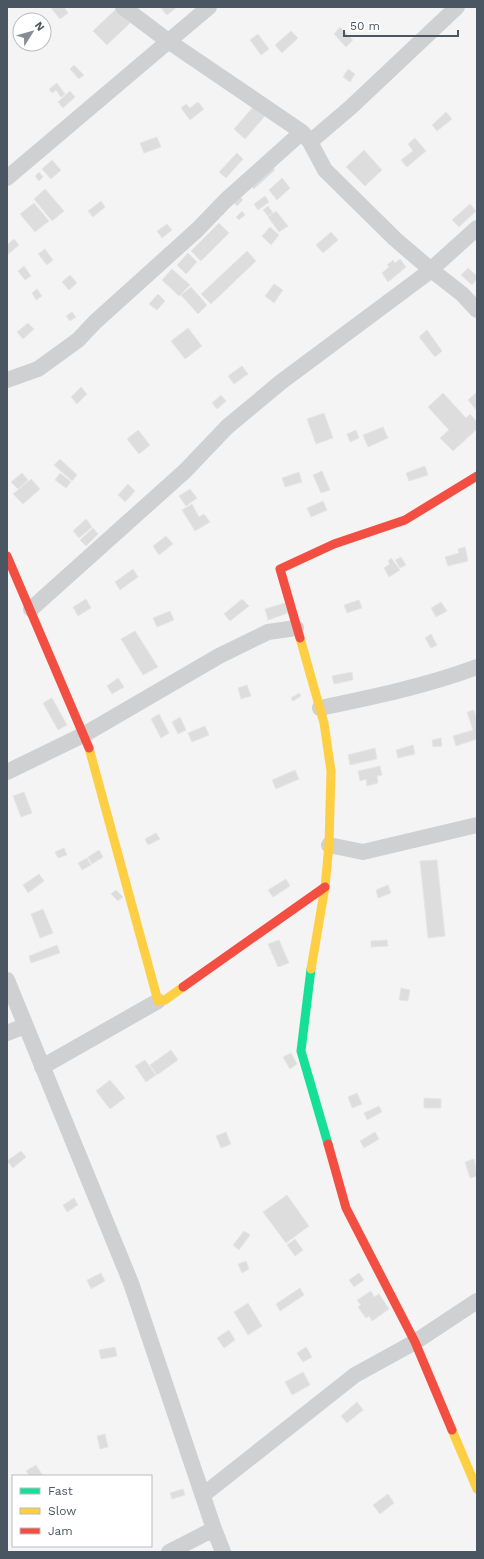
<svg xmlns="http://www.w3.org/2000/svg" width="484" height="1559" viewBox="0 0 484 1559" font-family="'Work Sans',sans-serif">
<rect width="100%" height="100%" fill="#f4f4f4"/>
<path fill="#ddddde" stroke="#e5e6e7" d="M 64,7 L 68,13 L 60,19 L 51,8 Z
M 163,7 L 177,7 L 167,15 L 161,8 Z
M 116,9 L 130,23 L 107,45 L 93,31 Z
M 340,27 L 353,40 L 346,47 L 334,34 Z
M 291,31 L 298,38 L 282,53 L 275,45 Z
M 258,34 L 269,49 L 261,55 L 250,40 Z
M 74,65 L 84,75 L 79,79 L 70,69 Z
M 348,69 L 355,74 L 350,82 L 343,77 Z
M 57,83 L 65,94 L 61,97 L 56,90 L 52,93 L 49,89 Z
M 70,91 L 75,97 L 63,108 L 58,102 Z
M 198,102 L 204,109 L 190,120 L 181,108 L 186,104 L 190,108 Z
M 254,106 L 265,116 L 245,139 L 234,129 Z
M 446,112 L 452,119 L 437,131 L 432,125 Z
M 157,137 L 161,147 L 144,153 L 140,143 Z
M 415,138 L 426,151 L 407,167 L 401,160 L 413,151 L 408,144 Z
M 364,150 L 382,170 L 365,186 L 346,167 Z
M 237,153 L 243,159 L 226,178 L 219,172 Z
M 52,160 L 61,170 L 51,179 L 42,169 Z
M 270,164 L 275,170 L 254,189 L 249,183 Z
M 39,172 L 43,177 L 39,181 L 35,176 Z
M 282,178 L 290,188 L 277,200 L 269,190 Z
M 45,189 L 64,211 L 52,221 L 34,199 Z
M 237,193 L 243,200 L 237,206 L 231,199 Z
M 265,196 L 269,202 L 258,210 L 254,204 Z
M 101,201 L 105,207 L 93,217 L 88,211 Z
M 34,203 L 49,221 L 35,232 L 20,214 Z
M 470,204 L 476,211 L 459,227 L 452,220 Z
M 268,206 L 273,213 L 268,216 L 263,210 Z
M 242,211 L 245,215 L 239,220 L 236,217 Z
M 276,211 L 288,226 L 279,232 L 268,217 Z
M 219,223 L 229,233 L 201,261 L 191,251 Z
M 167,224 L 172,230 L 162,238 L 157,231 Z
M 270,227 L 279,235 L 271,245 L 262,236 Z
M 331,232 L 338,240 L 323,253 L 316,245 Z
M 14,239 L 19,245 L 7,255 L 7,245 Z
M 45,249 L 53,260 L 47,265 L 38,254 Z
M 247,251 L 256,261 L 211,304 L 201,294 Z
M 188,253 L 197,262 L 186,274 L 177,265 Z
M 400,259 L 406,267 L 388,282 L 382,273 L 389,267 L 387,265 L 393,260 L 395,263 Z
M 24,266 L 31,276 L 25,280 L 18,271 Z
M 468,268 L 477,276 L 477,279 L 472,285 L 461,275 Z
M 172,269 L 190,285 L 179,296 L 162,280 Z
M 70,275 L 77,283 L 69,290 L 62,282 Z
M 274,284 L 283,290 L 274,303 L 265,296 Z
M 191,287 L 207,305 L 198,314 L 181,295 Z
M 37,289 L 42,296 L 36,300 L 32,293 Z
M 158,294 L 165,301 L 157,310 L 149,304 Z
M 72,312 L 76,317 L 70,321 L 66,316 Z
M 28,323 L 34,329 L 23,339 L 17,332 Z
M 188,328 L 202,346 L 185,359 L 171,341 Z
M 427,330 L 442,351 L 435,357 L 419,337 Z
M 242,366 L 248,374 L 234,384 L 228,376 Z
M 81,387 L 87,394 L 77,404 L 71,397 Z
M 477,392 L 477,411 L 468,400 Z
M 443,393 L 466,418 L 470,414 L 477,422 L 477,429 L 453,451 L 440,438 L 449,430 L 428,407 Z
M 221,395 L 226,401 L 217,409 L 212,403 Z
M 324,413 L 333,438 L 316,444 L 307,419 Z
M 383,427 L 388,438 L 368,447 L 363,435 Z
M 138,430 L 150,445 L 139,454 L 127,439 Z
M 356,430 L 359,438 L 350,442 L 347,434 Z
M 60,459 L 77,475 L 72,481 L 54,465 Z
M 425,466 L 428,475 L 409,481 L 406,473 Z
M 322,471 L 330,490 L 321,493 L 313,475 Z
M 299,472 L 302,482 L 285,487 L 282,478 Z
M 22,473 L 28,480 L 18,489 L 11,482 Z
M 60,473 L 71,482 L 66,488 L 55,480 Z
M 31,479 L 40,489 L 23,504 L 13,494 Z
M 128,484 L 135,491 L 125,502 L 118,495 Z
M 190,489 L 197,498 L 186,506 L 179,496 Z
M 323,501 L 327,510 L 311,517 L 307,508 Z
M 192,504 L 199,517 L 204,514 L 210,522 L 195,531 L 182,510 Z
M 86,519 L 92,527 L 79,538 L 73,531 Z
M 93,528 L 98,534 L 86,546 L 80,540 Z
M 166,536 L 173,544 L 159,555 L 153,546 Z
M 465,547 L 468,561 L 448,566 L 445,557 L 459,553 L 458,549 Z
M 401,557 L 406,565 L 400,568 L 395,560 Z
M 391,558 L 400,570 L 389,577 L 384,568 L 390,564 L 388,561 Z
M 133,569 L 138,577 L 120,590 L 115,582 Z
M 86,599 L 91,608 L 78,616 L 73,607 Z
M 242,599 L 249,606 L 230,621 L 224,614 Z
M 359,600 L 362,608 L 347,613 L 344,605 Z
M 441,602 L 447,611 L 436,617 L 431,608 Z
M 285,603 L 288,613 L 268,620 L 265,609 Z
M 170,611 L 174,620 L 157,627 L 153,618 Z
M 135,631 L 158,667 L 143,675 L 121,639 Z
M 431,634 L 437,645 L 431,648 L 425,638 Z
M 352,672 L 353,680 L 334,684 L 332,676 Z
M 118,678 L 124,687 L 112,694 L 107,686 Z
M 247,685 L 251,696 L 241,699 L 238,688 Z
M 299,693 L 301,696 L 293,701 L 291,698 Z
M 52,698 L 67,725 L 58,730 L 43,703 Z
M 474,710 L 477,720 L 477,739 L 456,746 L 453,736 L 473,730 L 467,712 Z
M 159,714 L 169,733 L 161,738 L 151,719 Z
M 180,717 L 186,730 L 178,734 L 172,722 Z
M 205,726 L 209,735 L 192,742 L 188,733 Z
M 441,738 L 442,746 L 433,747 L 432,740 Z
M 413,745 L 415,754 L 398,758 L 396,750 Z
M 375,748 L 377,759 L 350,765 L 348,755 Z
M 380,766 L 382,775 L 377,776 L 378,783 L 367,786 L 366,779 L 360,781 L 358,771 Z
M 295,770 L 299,779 L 276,789 L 272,780 Z
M 24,792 L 32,813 L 21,817 L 13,796 Z
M 156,833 L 160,839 L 148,845 L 145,839 Z
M 64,848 L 67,855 L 58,858 L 55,852 Z
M 99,850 L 103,857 L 92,864 L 88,857 Z
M 87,858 L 91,865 L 82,870 L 78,863 Z
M 437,860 L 445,936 L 428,938 L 420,861 Z
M 39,874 L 44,881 L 28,893 L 23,885 Z
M 286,879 L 290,886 L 273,897 L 268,890 Z
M 388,885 L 391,893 L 378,898 L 376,890 Z
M 116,890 L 123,897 L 118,901 L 111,894 Z
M 43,909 L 53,933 L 40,938 L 31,914 Z
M 279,940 L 289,963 L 278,967 L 268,944 Z
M 387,940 L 388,946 L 371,947 L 371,941 Z
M 57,945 L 60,953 L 31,963 L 29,956 Z
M 401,988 L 410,990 L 408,1001 L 399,1000 Z
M 171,1050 L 178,1060 L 157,1075 L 150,1065 Z
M 291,1053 L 297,1064 L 290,1069 L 283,1057 Z
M 145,1060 L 156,1075 L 146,1082 L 135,1066 Z
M 110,1080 L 125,1098 L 110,1109 L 96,1091 Z
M 357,1093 L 362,1104 L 352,1108 L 348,1097 Z
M 424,1098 L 441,1099 L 441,1108 L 424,1108 Z
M 379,1106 L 382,1112 L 367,1120 L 364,1113 Z
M 226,1132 L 231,1144 L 221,1148 L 216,1136 Z
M 375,1132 L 379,1139 L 364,1148 L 360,1141 Z
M 21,1151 L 26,1157 L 13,1168 L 7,1161 Z
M 474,1159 L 477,1176 L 470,1178 L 465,1162 Z
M 287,1195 L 309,1226 L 286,1243 L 263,1212 Z
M 74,1198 L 78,1205 L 67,1212 L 63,1205 Z
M 244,1231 L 250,1235 L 239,1250 L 233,1245 Z
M 295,1239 L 303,1250 L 295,1256 L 287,1245 Z
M 246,1261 L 249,1269 L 242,1273 L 238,1264 Z
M 101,1273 L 105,1281 L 91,1289 L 87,1280 Z
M 359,1273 L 364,1280 L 354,1287 L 349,1280 Z
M 300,1288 L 304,1295 L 280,1311 L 276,1304 Z
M 371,1291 L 374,1297 L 379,1294 L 389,1309 L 372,1321 L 369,1316 L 366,1318 L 358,1307 L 361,1305 L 357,1300 Z
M 248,1303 L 262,1326 L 248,1335 L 234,1312 Z
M 229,1330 L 235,1340 L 224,1348 L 217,1338 Z
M 115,1347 L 117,1356 L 101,1359 L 99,1350 Z
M 306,1347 L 312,1357 L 303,1362 L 297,1353 Z
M 303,1372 L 310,1385 L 292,1395 L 285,1382 Z
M 357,1402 L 363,1410 L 347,1423 L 341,1416 Z
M 105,1434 L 108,1447 L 100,1449 L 97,1436 Z
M 36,1465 L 43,1476 L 30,1476 L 26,1471 Z
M 183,1489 L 185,1495 L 172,1499 L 170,1493 Z
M 388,1494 L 394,1503 L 380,1514 L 373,1505 Z"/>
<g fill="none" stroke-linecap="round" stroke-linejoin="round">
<path stroke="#ced0d2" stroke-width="16" d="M 123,7 L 168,41 L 302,132 L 310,142 L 351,107 L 457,7
M 310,142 L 325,170 L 395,239 L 430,269 L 462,294 L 477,310
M 7,178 L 209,7
M 7,380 L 38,369 L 78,340 L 95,322 L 197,230 L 226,200 L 302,132
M 31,609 L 185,471 L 227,427 L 281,382 L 426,274 L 477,228
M 320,708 C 373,697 426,686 477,667
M 7,772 L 85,734 L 219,656 L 268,632 L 296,628
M 329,845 L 363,852 L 477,825
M 7,980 L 131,1283 L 214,1529 L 223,1552
M 7,1033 L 25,1026
M 42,1067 L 158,1001
M 203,1495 L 355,1375 L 415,1342 L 477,1301
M 169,1552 L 214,1529"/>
<path stroke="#16e098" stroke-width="9" d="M 311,969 L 301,1051 L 328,1144"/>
<path stroke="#ffcf43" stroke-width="9" d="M 300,638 L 324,723 L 331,771 L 329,845 L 325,887 L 311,969
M 89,748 L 158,1001 L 165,1000 L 183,987
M 452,1430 L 477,1489"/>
<path stroke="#f24e42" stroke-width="9" d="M 7,556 L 89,748
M 300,638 L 280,569 L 334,544 L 405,520 L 477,476
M 183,987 L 325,887
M 328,1144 L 346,1208 L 415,1342 L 452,1430"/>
</g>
<rect width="484" height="1559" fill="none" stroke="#4a5661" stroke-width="16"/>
<rect x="12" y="1475" width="140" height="72" fill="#ffffff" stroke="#b7bbc0"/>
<rect x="20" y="1488" width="20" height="6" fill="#16e098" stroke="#b7bbc0"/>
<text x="48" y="1495" font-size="12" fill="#4a5661">Fast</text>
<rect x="20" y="1508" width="20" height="6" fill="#ffcf43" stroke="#b7bbc0"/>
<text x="48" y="1515" font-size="12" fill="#4a5661">Slow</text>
<rect x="20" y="1528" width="20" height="6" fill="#f24e42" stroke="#b7bbc0"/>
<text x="48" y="1535" font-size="12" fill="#4a5661">Jam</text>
<g transform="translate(32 32) rotate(53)"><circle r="19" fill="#ffffff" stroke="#b7bbc0"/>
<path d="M0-3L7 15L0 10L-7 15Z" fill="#868d94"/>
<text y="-6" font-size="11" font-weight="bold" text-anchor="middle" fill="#4a5661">N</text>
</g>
<path d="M344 30v6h114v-6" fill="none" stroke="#4a5661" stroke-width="2"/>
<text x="350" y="30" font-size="12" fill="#4a5661" stroke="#ffffff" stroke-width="3" paint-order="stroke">50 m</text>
</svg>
